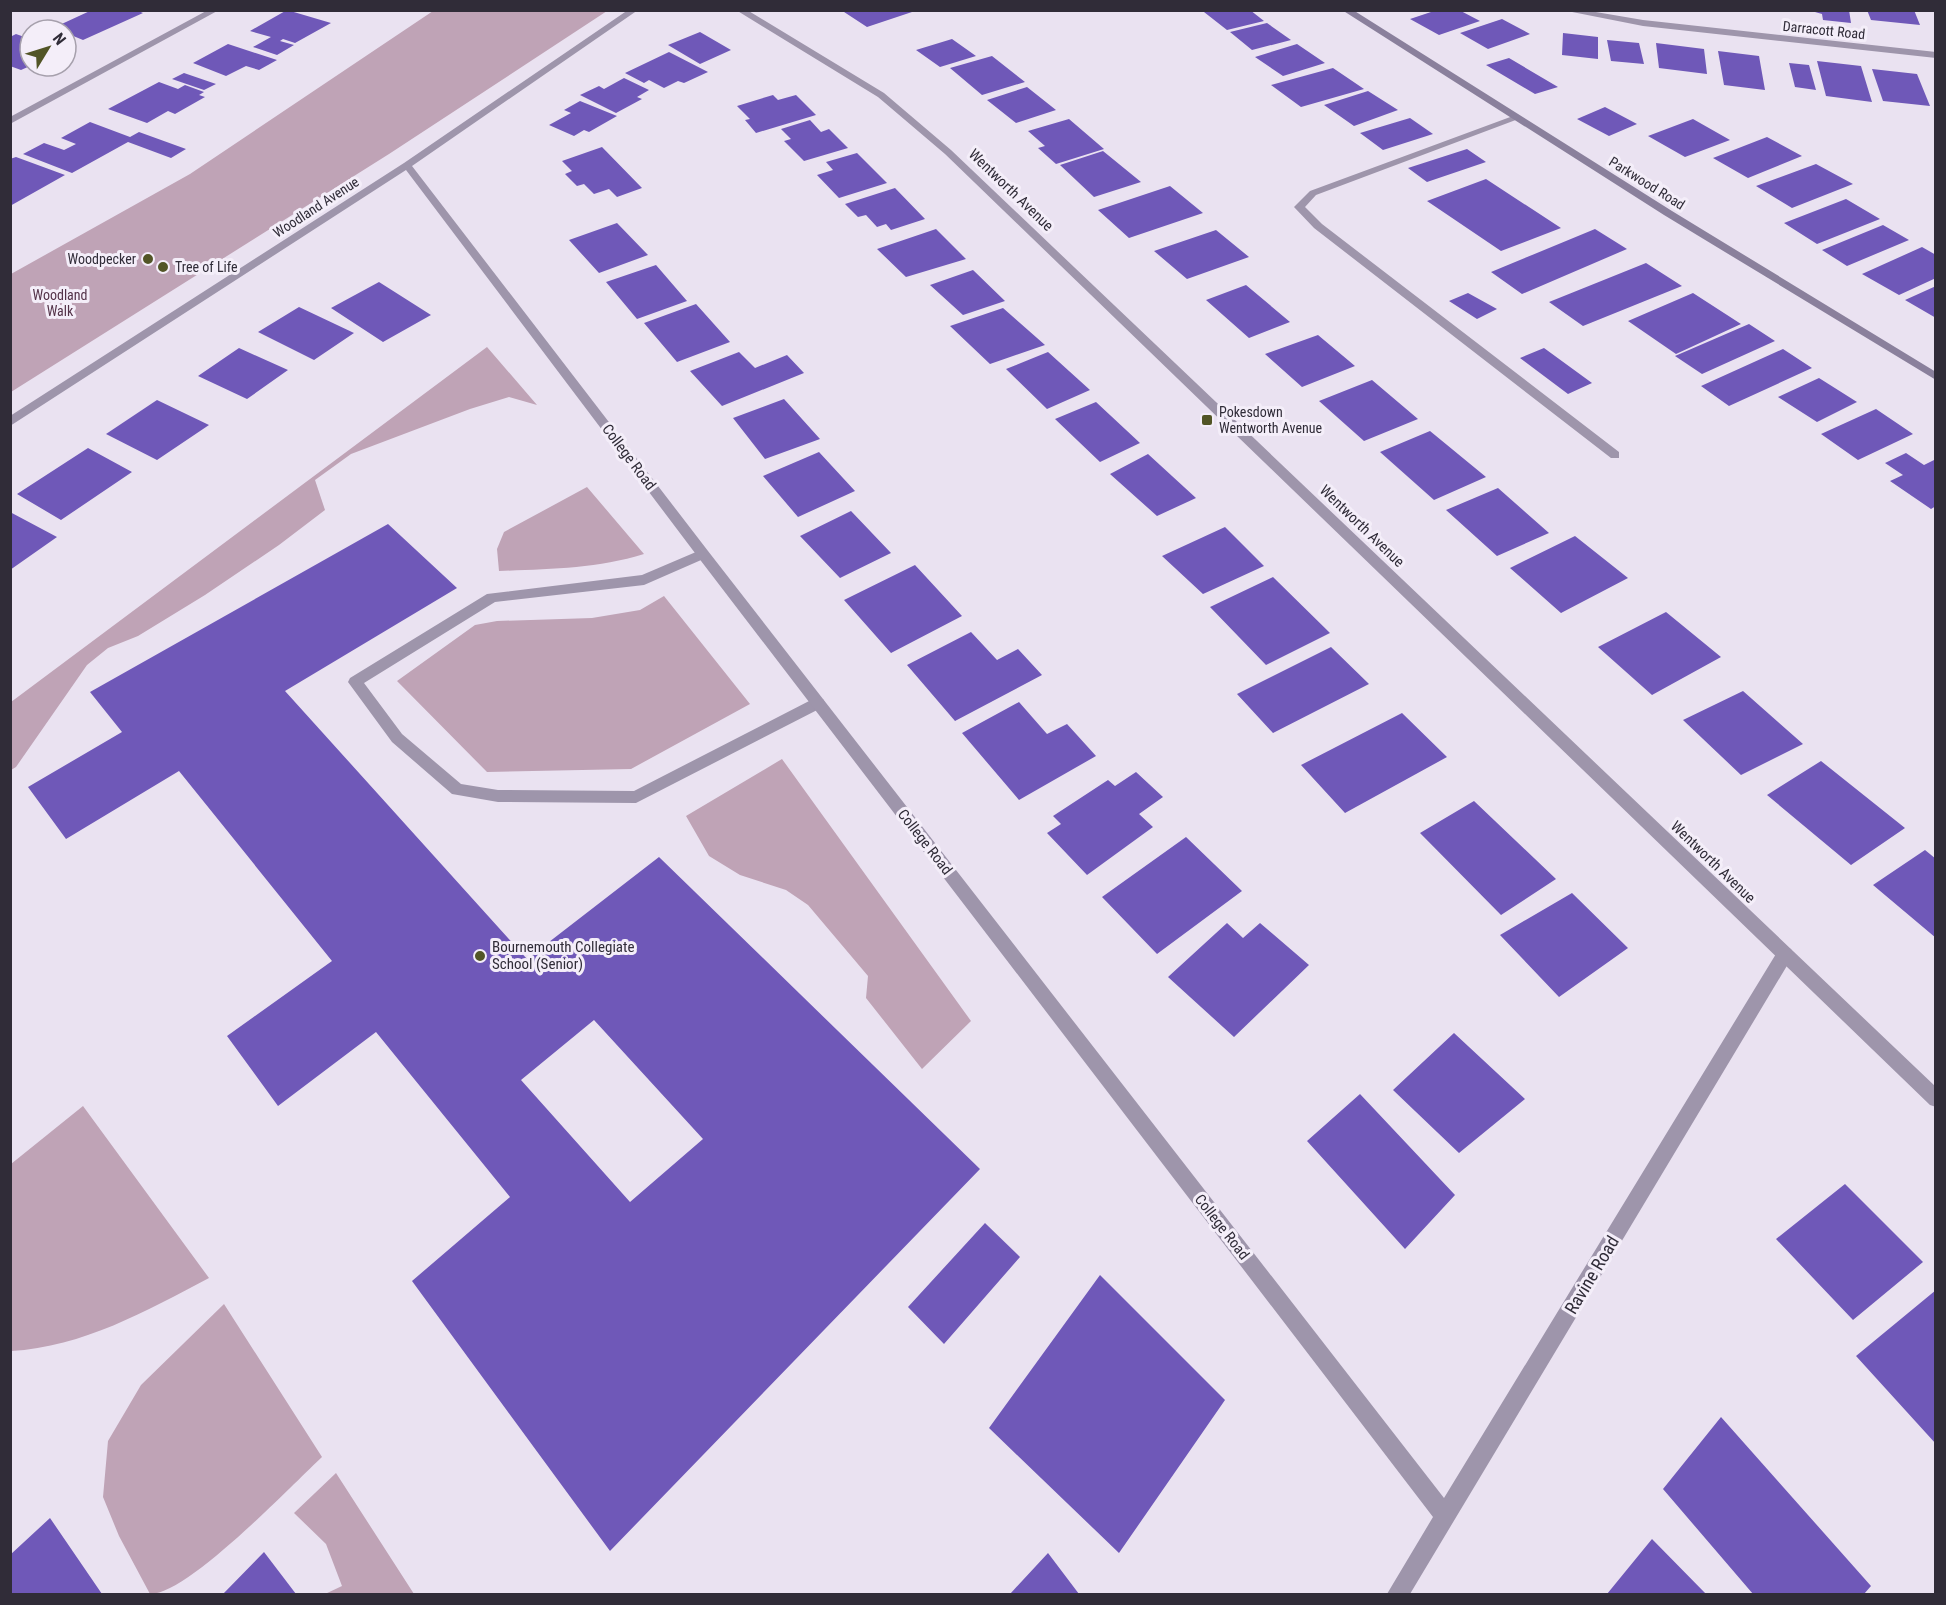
<svg xmlns="http://www.w3.org/2000/svg" width="1946" height="1605" viewBox="0 0 1946 1605" font-family="'Roboto Condensed',sans-serif">
<rect width="100%" height="100%" fill="#eae2f1"/>
<path fill="#bfa3b6" d="M 433,11 L 607,11 L 389,154 L 11,392 L 11,274 L 190,174 Z
M 487,347 L 537,405 L 509,397 L 470,409 L 351,454 L 315,480 L 325,510 L 279,545 L 205,595 L 138,636 L 108,648 L 87,665 L 16,767 L 11,770 L 11,702 Z
M 587,487 L 644,554 C 596,569 548,569 499,571 L 497,549 L 504,532 Z
M 664,596 L 750,704 L 631,769 L 487,772 L 397,681 L 475,625 L 497,621 L 592,618 L 640,610 Z
M 782,759 L 971,1021 L 922,1069 L 866,998 L 868,976 L 808,905 L 786,890 L 740,875 L 709,856 L 686,816 Z
M 83,1106 L 209,1278 C 146,1311 83,1347 11,1351 L 11,1164 Z
M 224,1304 L 322,1457 C 291,1486 187,1595 150,1594 L 119,1536 L 103,1497 L 108,1441 L 141,1385 Z
M 336,1473 L 414,1594 L 325,1594 L 342,1586 L 326,1544 L 294,1513 Z"/>
<path fill="#6f58b8" fill-rule="evenodd" d="M 92,10 L 136,10 L 143,13 L 83,40 L 66,33 L 66,30 L 53,28 Z
M 287,10 L 331,23 L 295,43 L 283,39 L 280,41 L 294,45 L 277,55 L 253,47 L 271,37 L 250,31 Z
M 841,10 L 915,10 L 915,11 L 867,27 Z
M 1212,10 L 1250,10 L 1264,21 L 1227,30 L 1204,12 Z
M 1437,10 L 1459,10 L 1480,21 L 1439,35 L 1410,19 Z
M 1808,10 L 1849,10 L 1851,23 L 1823,20 L 1822,14 Z
M 1867,10 L 1914,10 L 1920,25 L 1871,20 Z
M 1502,19 L 1530,34 L 1488,49 L 1460,33 Z
M 1267,23 L 1291,40 L 1252,50 L 1230,32 Z
M 700,32 L 731,50 L 700,64 L 668,45 Z
M 1563,33 L 1598,37 L 1598,59 L 1562,55 Z
M 16,34 L 30,39 L 30,66 L 21,70 L 10,66 L 10,37 Z
M 952,39 L 976,56 L 940,67 L 916,50 Z
M 1607,40 L 1639,43 L 1644,64 L 1611,61 Z
M 1656,43 L 1704,49 L 1707,74 L 1659,68 Z
M 228,44 L 277,60 L 259,70 L 246,66 L 226,76 L 193,63 Z
M 1297,44 L 1325,63 L 1283,76 L 1255,57 Z
M 1718,51 L 1759,56 L 1765,90 L 1724,85 Z
M 669,52 L 708,72 L 684,83 L 678,81 L 664,88 L 649,80 L 644,83 L 625,73 Z
M 992,56 L 1025,82 L 982,95 L 950,68 Z
M 1509,58 L 1558,87 L 1535,94 L 1486,65 Z
M 1817,61 L 1861,66 L 1872,102 L 1826,96 Z
M 1789,63 L 1809,65 L 1816,90 L 1795,87 Z
M 1333,68 L 1364,89 L 1301,107 L 1271,85 Z
M 1872,69 L 1917,74 L 1930,106 L 1883,101 Z
M 184,73 L 216,84 L 204,90 L 172,79 Z
M 624,78 L 649,90 L 637,97 L 642,99 L 616,113 L 580,95 L 599,86 L 604,89 Z
M 159,82 L 178,89 L 185,85 L 204,92 L 199,95 L 205,97 L 175,114 L 168,111 L 147,123 L 108,109 Z
M 1027,87 L 1056,110 L 1016,123 L 987,100 Z
M 1368,91 L 1398,110 L 1354,126 L 1324,105 Z
M 773,95 L 778,100 L 796,95 L 816,115 L 756,133 L 745,120 L 750,119 L 737,106 Z
M 580,101 L 617,116 L 589,132 L 584,130 L 574,136 L 549,125 L 571,113 L 564,110 Z
M 1605,107 L 1637,124 L 1609,136 L 1577,119 Z
M 1410,118 L 1433,134 L 1383,150 L 1360,133 Z
M 1069,119 L 1104,149 L 1056,164 L 1038,148 L 1045,146 L 1028,131 Z
M 1693,119 L 1730,140 L 1685,157 L 1648,136 Z
M 810,120 L 821,132 L 829,129 L 848,148 L 804,161 L 784,141 L 791,139 L 781,129 Z
M 90,122 L 130,137 L 139,132 L 186,149 L 171,158 L 128,142 L 72,173 L 23,154 L 44,143 L 64,150 L 76,144 L 61,138 Z
M 1767,137 L 1802,156 L 1748,178 L 1713,158 Z
M 602,147 L 642,188 L 617,197 L 609,189 L 594,194 L 584,184 L 577,186 L 565,174 L 572,171 L 562,161 Z
M 1467,149 L 1486,162 L 1427,182 L 1408,168 Z
M 1103,151 L 1141,182 L 1094,197 L 1060,165 Z
M 857,153 L 887,183 L 839,198 L 817,175 L 833,170 L 826,162 Z
M 16,157 L 65,175 L 10,206 L 10,159 Z
M 1816,164 L 1853,184 L 1792,208 L 1756,186 Z
M 1486,179 L 1561,228 L 1501,251 L 1427,201 Z
M 1170,186 L 1203,213 L 1129,238 L 1098,210 Z
M 895,188 L 925,219 L 891,230 L 886,224 L 877,227 L 866,215 L 858,217 L 845,204 Z
M 1846,199 L 1880,219 L 1817,244 L 1784,223 Z
M 617,223 L 648,255 L 599,273 L 569,240 Z
M 1883,225 L 1909,240 L 1847,266 L 1822,250 Z
M 936,229 L 966,259 L 906,277 L 877,249 Z
M 1595,229 L 1627,249 L 1522,294 L 1491,272 Z
M 1216,230 L 1249,257 L 1187,279 L 1154,251 Z
M 1922,247 L 1936,255 L 1936,278 L 1899,295 L 1862,274 Z
M 1646,263 L 1682,286 L 1583,326 L 1549,302 Z
M 656,265 L 687,301 L 637,319 L 606,282 Z
M 973,270 L 1005,301 L 963,315 L 930,285 Z
M 379,282 L 431,315 L 383,342 L 331,308 Z
M 1246,285 L 1290,322 L 1249,338 L 1206,300 Z
M 1936,286 L 1936,318 L 1905,300 Z
M 1468,293 L 1497,309 L 1477,319 L 1449,301 Z
M 1693,293 L 1741,324 L 1676,354 L 1628,321 Z
M 696,304 L 730,342 L 677,362 L 644,323 Z
M 299,307 L 354,333 L 314,360 L 258,332 Z
M 1003,308 L 1045,345 L 990,364 L 950,326 Z
M 1749,324 L 1775,341 L 1702,374 L 1675,356 Z
M 1318,335 L 1355,366 L 1302,387 L 1265,354 Z
M 239,348 L 288,370 L 247,399 L 198,376 Z
M 1544,348 L 1592,383 L 1568,394 L 1520,358 Z
M 1783,349 L 1812,368 L 1729,406 L 1701,386 Z
M 739,352 L 755,368 L 787,355 L 804,373 L 722,406 L 690,371 Z
M 1048,352 L 1090,390 L 1047,409 L 1006,369 Z
M 1819,378 L 1857,402 L 1817,422 L 1778,397 Z
M 1372,380 L 1418,419 L 1364,441 L 1319,401 Z
M 784,399 L 820,439 L 765,459 L 733,418 Z
M 157,400 L 209,425 L 157,460 L 106,434 Z
M 1096,402 L 1140,443 L 1100,462 L 1055,419 Z
M 1876,409 L 1913,434 L 1858,460 L 1821,434 Z
M 1430,431 L 1486,477 L 1434,500 L 1380,452 Z
M 88,448 L 132,472 L 61,520 L 17,494 Z
M 819,452 L 855,491 L 798,517 L 763,476 Z
M 1906,453 L 1924,465 L 1936,459 L 1936,506 L 1931,509 L 1890,481 L 1903,475 L 1885,463 Z
M 1148,454 L 1196,498 L 1157,516 L 1110,474 Z
M 1498,488 L 1549,533 L 1497,556 L 1446,510 Z
M 851,511 L 891,553 L 840,578 L 800,536 Z
M 10,512 L 57,537 L 10,570 Z
M 388,524 L 457,588 L 285,691 L 527,959 L 659,857 L 980,1169 L 610,1551 L 412,1281 L 510,1197 L 376,1032 L 278,1106 L 227,1036 L 332,961 L 179,771 L 66,839 L 28,787 L 122,732 L 90,692 ZM 594,1020 L 703,1139 L 630,1202 L 521,1080 Z
M 1225,527 L 1264,566 L 1203,594 L 1162,556 Z
M 1575,536 L 1628,578 L 1561,613 L 1510,568 Z
M 915,565 L 962,616 L 891,653 L 844,600 Z
M 1273,577 L 1330,633 L 1266,665 L 1210,607 Z
M 1666,612 L 1721,657 L 1652,695 L 1598,647 Z
M 971,632 L 997,660 L 1018,649 L 1042,675 L 955,721 L 907,665 Z
M 1331,647 L 1369,684 L 1273,733 L 1237,694 Z
M 1743,691 L 1803,744 L 1741,775 L 1683,720 Z
M 1019,702 L 1047,734 L 1067,724 L 1096,756 L 1019,800 L 962,733 Z
M 1402,713 L 1447,757 L 1345,813 L 1301,765 Z
M 1821,761 L 1905,828 L 1851,865 L 1767,795 Z
M 1136,772 L 1163,797 L 1139,814 L 1153,827 L 1087,875 L 1047,833 L 1061,824 L 1053,816 L 1108,780 L 1115,786 Z
M 1474,801 L 1556,879 L 1501,915 L 1420,833 Z
M 1186,837 L 1242,891 L 1157,954 L 1102,897 Z
M 1925,850 L 1936,859 L 1936,938 L 1873,885 Z
M 1572,893 L 1628,948 L 1559,997 L 1500,935 Z
M 1227,923 L 1243,938 L 1260,923 L 1309,965 L 1234,1037 L 1168,977 Z
M 1454,1033 L 1525,1099 L 1459,1153 L 1393,1090 Z
M 1360,1094 L 1455,1195 L 1405,1249 L 1307,1141 Z
M 1845,1184 L 1923,1262 L 1853,1320 L 1776,1239 Z
M 985,1223 L 1020,1257 L 944,1344 L 908,1307 Z
M 1100,1275 L 1225,1400 L 1119,1553 L 989,1428 Z
M 1936,1290 L 1936,1444 L 1856,1356 Z
M 1721,1417 L 1871,1586 L 1864,1594 L 1753,1594 L 1663,1489 Z
M 50,1518 L 102,1594 L 10,1594 L 10,1555 Z
M 1652,1539 L 1706,1594 L 1607,1594 Z
M 264,1552 L 296,1594 L 223,1594 Z
M 1048,1553 L 1079,1594 L 1010,1594 Z"/>
<g fill="none" stroke-linecap="round" stroke-linejoin="round">
<path fill="#9e95ab" fill-rule="evenodd" d="M 1513,116 L 1521,118 L 1316,195 L 1305,207 L 1322,224 L 1619,452 L 1619,458 L 1611,458 L 1314,228 L 1294,207 L 1310,191 Z
M 703,549 L 709,554 L 708,557 L 644,585 L 495,602 L 364,683 L 402,734 L 461,784 L 498,790 L 634,791 L 813,699 L 823,699 L 825,703 L 823,707 L 636,803 L 498,802 L 452,794 L 392,742 L 348,682 L 350,678 L 487,594 L 642,575 Z"/>
<path fill="#9e95ab" fill-rule="evenodd" d="M 208,10 L 219,10 L 10,124 L 10,117 Z
M 628,10 L 638,10 L 412,166 L 708,551 L 1444,1498 L 1779,949 L 1785,947 L 1791,949 L 1793,954 L 1791,959 L 1410,1594 L 1387,1594 L 1433,1517 L 698,557 L 406,170 L 10,426 L 10,416 L 404,163 Z
M 1562,10 L 1584,10 L 1643,20 L 1936,52 L 1936,58 L 1643,26 Z"/>
<path fill="#9e95ab" fill-rule="evenodd" d="M 736,10 L 747,10 L 884,93 L 951,150 L 1936,1087 L 1936,1107 L 1930,1105 L 945,154 L 878,97 Z"/>
<path fill="#8a809c" fill-rule="evenodd" d="M 1342,10 L 1353,10 L 1672,211 L 1936,372 L 1936,380 L 1664,215 Z"/>
</g>
<g fill="#525526" stroke="#f4eef9" stroke-width="2">
<circle cx="148" cy="259" r="6"/>
<circle cx="163" cy="267" r="6"/>
<rect x="1201" y="414" width="12" height="12" rx="3"/>
<circle cx="480" cy="956" r="6"/>
</g>
<g text-anchor="middle" stroke-width="6" stroke-linejoin="round" paint-order="stroke">
<g font-size="14" fill="#302c38" stroke="#f4eef9">
<text transform="translate(1824 30) rotate(6)" y="5">Darracott Road</text>
<text transform="translate(1647 183) rotate(32)" y="5">Parkwood Road</text>
<text transform="translate(316 207) rotate(-33)" y="5">Woodland Avenue</text>
</g>
<g font-size="14" fill="#302c38" stroke="#f4eef9" text-anchor="start">
<text x="136" y="264" text-anchor="end">Woodpecker</text>
<text x="175" y="272">Tree of Life</text>
<text x="1219" y="417">Pokesdown<tspan x="1219" dy="16">Wentworth Avenue</tspan></text>
</g>
<g font-size="14" fill="#533248" stroke="#f4eef9">
<text x="60" y="300">Woodland<tspan x="60" dy="16">Walk</tspan></text>
</g>
<g font-size="15" fill="#302c38" stroke="#f4eef9">
<text transform="translate(1011 190) rotate(44)" y="5">Wentworth Avenue</text>
<text transform="translate(629 457) rotate(53)" y="5">College Road</text>
<text transform="translate(1362 526) rotate(44)" y="5">Wentworth Avenue</text>
<text transform="translate(925 842) rotate(52)" y="5">College Road</text>
<text transform="translate(1713 862) rotate(44)" y="5">Wentworth Avenue</text>
<text transform="translate(1222 1227) rotate(52)" y="5">College Road</text>
</g>
<g font-size="15" fill="#302c38" stroke="#f4eef9" text-anchor="start">
<text x="492" y="952">Bournemouth Collegiate<tspan x="492" dy="17">School (Senior)</tspan></text>
</g>
<g font-size="18" fill="#302c38" stroke="#f4eef9">
<text transform="translate(1592 1275) rotate(-59)" y="6">Ravine Road</text>
</g>
</g>
<rect width="1946" height="1605" fill="none" stroke="#302c38" stroke-width="24"/>
<g transform="translate(48 48) rotate(52)"><circle r="28" fill="#f4eef9" stroke="#a6a0ac" stroke-width="1.5"/>
<path d="M0-4.5L10 22L0 15L-10 22Z" fill="#525526"/>
<text y="-9" font-size="16" font-weight="bold" text-anchor="middle" fill="#302c38">N</text>
</g>
</svg>
